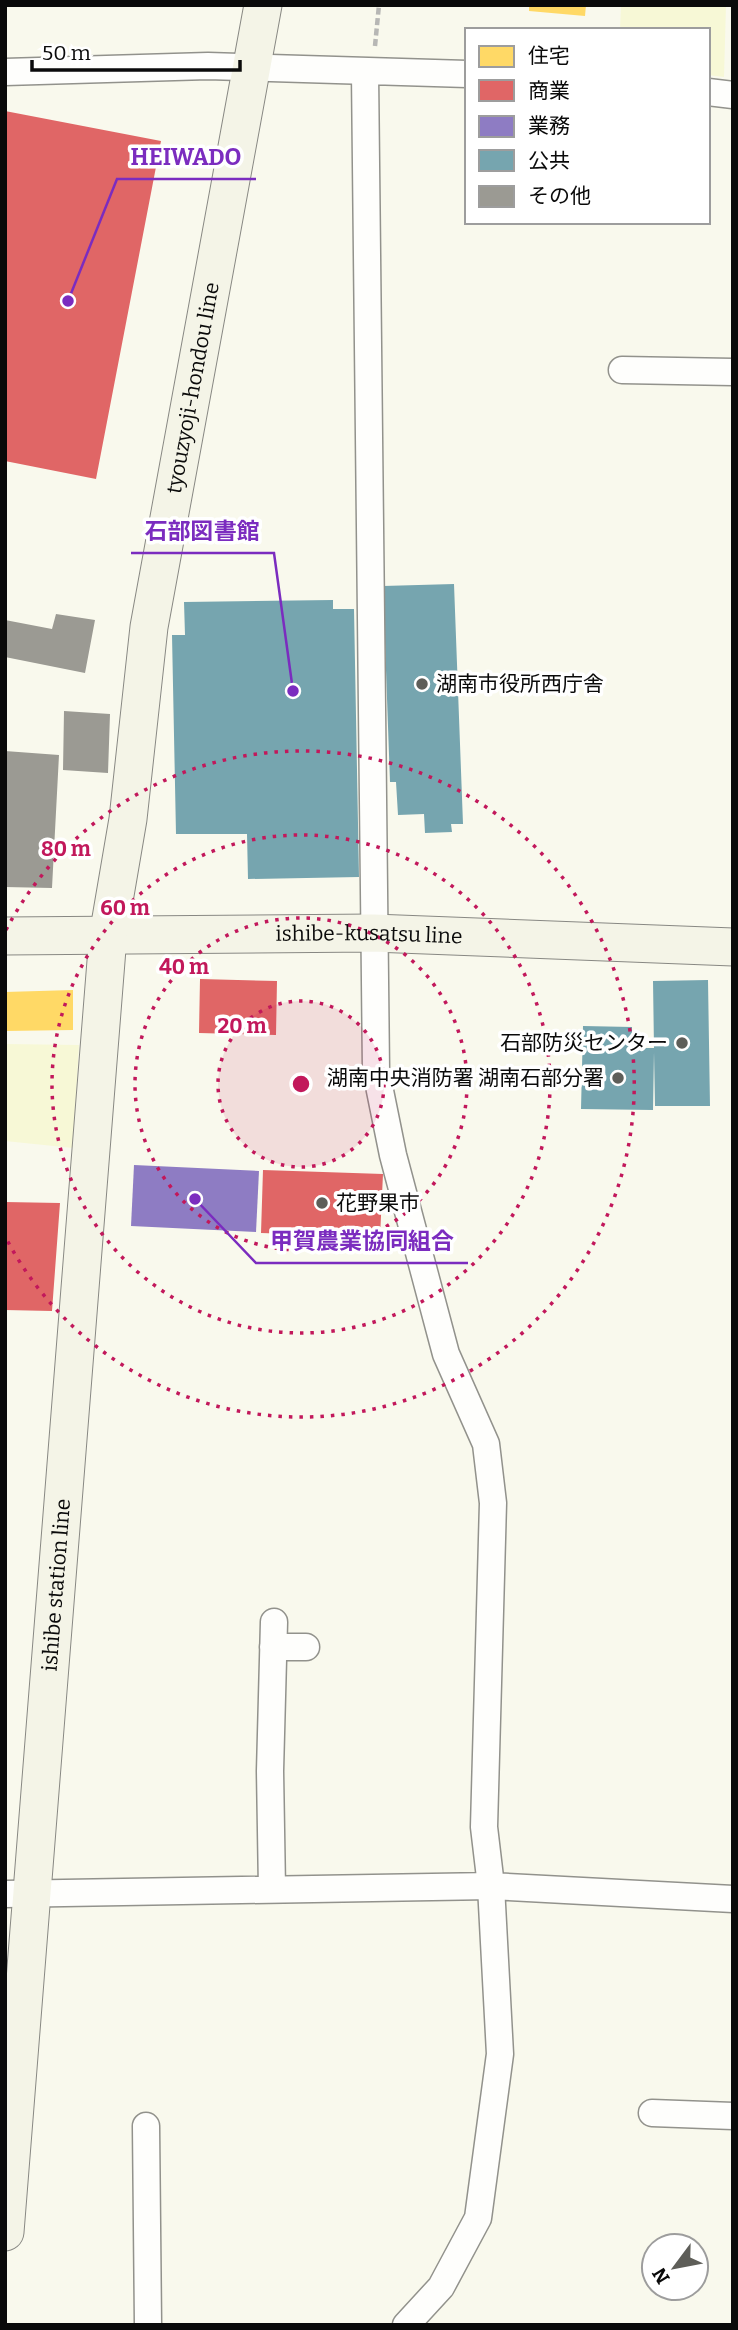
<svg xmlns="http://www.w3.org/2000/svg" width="738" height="2330" viewBox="0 0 738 2330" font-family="Bitter,'Noto Sans JP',serif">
<rect width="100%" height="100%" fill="#f9f9ed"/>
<path fill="#f7f8d6" d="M 621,5 L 726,5 L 724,77 L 708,75 L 708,30 L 620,30 Z
M 5,1044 L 79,1045 L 73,1148 L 5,1141 Z"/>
<path fill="#ffd966" d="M 529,5 L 586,5 L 585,16 L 529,11 Z
M 73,990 L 73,1030 L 5,1031 L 5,992 Z"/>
<path fill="#e06666" d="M 5,111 L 161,141 L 96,479 L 5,461 Z
M 200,979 L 277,981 L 276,1035 L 199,1033 Z
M 263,1170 L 383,1174 L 380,1237 L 261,1233 Z
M 5,1202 L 60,1203 L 52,1311 L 5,1310 Z"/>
<path fill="#8e7cc3" d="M 134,1165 L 259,1171 L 256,1232 L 131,1226 Z"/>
<path fill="#76a5af" d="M 454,584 L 463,824 L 451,824 L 452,832 L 425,833 L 424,814 L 398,815 L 396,782 L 390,782 L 383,586 Z
M 333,600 L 333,609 L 354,609 L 359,877 L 248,879 L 247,834 L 176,834 L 172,635 L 185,635 L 184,602 Z
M 708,980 L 710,1106 L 655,1106 L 654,1052 L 653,1110 L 581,1109 L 583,1026 L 632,1027 L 632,1034 L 640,1034 L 640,1048 L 654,1048 L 653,981 Z"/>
<path fill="#9b9a93" d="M 56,614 L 95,620 L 85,673 L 5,657 L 5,620 L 52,629 Z
M 64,711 L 110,714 L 108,773 L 63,770 Z
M 5,751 L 59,755 L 52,888 L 5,887 Z"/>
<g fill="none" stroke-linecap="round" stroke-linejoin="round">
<g stroke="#92928c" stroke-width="29">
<path id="minor" d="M 5,72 L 208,66 L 467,74
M 365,73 L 376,1071 L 393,1155 L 446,1354 L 486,1444 L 493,1503 L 484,1827 L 491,1886 L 500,2054 L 478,2218 L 441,2287 L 406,2325
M 708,92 L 733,95
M 622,370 L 733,372
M 273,1647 L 306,1647
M 272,1889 L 270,1771 L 274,1622
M 5,1894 L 491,1886 L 733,1899
M 652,2113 L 733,2116
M 146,2126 L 148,2325"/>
</g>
<g stroke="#888883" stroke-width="39">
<g id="secondary">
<path id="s1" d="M 5,936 L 373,933 L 733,947"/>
<path id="s2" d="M 5,2232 L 108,936 L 128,819 L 149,627 L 263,5"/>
</g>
</g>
<path stroke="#b7b7b5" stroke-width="4.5" stroke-dasharray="7 3.5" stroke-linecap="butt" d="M 375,46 L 379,5"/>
<use href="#minor" stroke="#fefefc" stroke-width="26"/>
<use href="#secondary" stroke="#f4f4e7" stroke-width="37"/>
</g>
<circle cx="301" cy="1084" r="83" fill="#c2185b" fill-opacity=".12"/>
<g fill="none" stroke="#c2185b" stroke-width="3.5" stroke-dasharray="3.5 7">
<circle cx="301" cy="1084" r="83"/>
<circle cx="301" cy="1084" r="166"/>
<circle cx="301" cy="1084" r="249"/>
<path d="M6 930A333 333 0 1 1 6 1238"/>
</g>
<g fill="#5e5e59" stroke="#fff" stroke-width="2.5">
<circle cx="422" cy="684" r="7"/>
<circle cx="682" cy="1043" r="7"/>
<circle cx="618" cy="1078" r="7"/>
<circle cx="322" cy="1203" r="7"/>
</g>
<g text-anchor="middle" stroke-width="7" stroke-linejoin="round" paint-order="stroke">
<g font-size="21" fill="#0a0a0a" stroke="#fff">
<text dy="7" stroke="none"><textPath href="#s2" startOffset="1855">tyouzyoji-hondou line</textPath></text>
<text dy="7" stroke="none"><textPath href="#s1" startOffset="364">ishibe-kusatsu line</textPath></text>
<text dy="7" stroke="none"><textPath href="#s2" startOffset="649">ishibe station line</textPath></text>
</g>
<g font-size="21" fill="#0a0a0a" stroke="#fff" text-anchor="start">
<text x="436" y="691">湖南市役所西庁舎</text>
<text x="668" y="1050" text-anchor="end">石部防災センター</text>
<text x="604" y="1085" text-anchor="end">湖南中央消防署 湖南石部分署</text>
<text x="336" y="1210">花野果市</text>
</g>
</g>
<circle cx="301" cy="1084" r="10" fill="#c2185b" stroke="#fff" stroke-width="3.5"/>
<g font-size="21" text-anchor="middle" font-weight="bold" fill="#c2185b" stroke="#fff" stroke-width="7" stroke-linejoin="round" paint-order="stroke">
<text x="66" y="856">80 m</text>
<text x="125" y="915">60 m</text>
<text x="184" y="974">40 m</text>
<text x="242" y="1033">20 m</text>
</g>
<path fill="none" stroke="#7b2cbf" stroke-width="2.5" d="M68 301L117 179H256M293 691L274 553H131M195 1199L256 1263H468"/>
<g fill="#7b2cbf" stroke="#fff" stroke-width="2.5">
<circle cx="68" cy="301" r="7"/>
<circle cx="293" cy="691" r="7"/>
<circle cx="195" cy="1199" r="7"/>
</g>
<g font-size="23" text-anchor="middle" font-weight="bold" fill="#7b2cbf" stroke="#fff" stroke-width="7" stroke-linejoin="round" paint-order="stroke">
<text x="186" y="165">HEIWADO</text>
<text x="202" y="539">石部図書館</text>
<text x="362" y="1249">甲賀農業協同組合</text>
</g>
<rect width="738" height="2330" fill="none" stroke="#0a0a0a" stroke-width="14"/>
<rect x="465" y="28" width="245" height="196" fill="#ffffff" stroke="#9d9d9d" stroke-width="2"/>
<rect x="479" y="46" width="35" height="21" fill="#ffd966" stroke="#9d9d9d" stroke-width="2"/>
<text x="528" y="63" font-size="21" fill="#0a0a0a">住宅</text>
<rect x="479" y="80" width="35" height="21" fill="#e06666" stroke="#9d9d9d" stroke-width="2"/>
<text x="528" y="98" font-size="21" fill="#0a0a0a">商業</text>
<rect x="479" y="116" width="35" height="21" fill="#8e7cc3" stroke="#9d9d9d" stroke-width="2"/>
<text x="528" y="133" font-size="21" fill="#0a0a0a">業務</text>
<rect x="479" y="150" width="35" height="21" fill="#76a5af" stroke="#9d9d9d" stroke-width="2"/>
<text x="528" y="168" font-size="21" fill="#0a0a0a">公共</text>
<rect x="479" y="186" width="35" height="21" fill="#9b9a93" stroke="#9d9d9d" stroke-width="2"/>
<text x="528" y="203" font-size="21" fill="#0a0a0a">その他</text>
<g transform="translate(675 2267) rotate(238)"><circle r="33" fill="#ffffff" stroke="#9d9d9d" stroke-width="2"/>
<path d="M0-5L12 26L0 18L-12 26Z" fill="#5e5e59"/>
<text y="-10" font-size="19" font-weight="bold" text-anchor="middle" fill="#0a0a0a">N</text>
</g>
<path d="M32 60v10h208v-10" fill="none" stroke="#0a0a0a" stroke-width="3.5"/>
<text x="42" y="60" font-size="21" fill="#0a0a0a" stroke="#ffffff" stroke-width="5" paint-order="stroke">50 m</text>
</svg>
